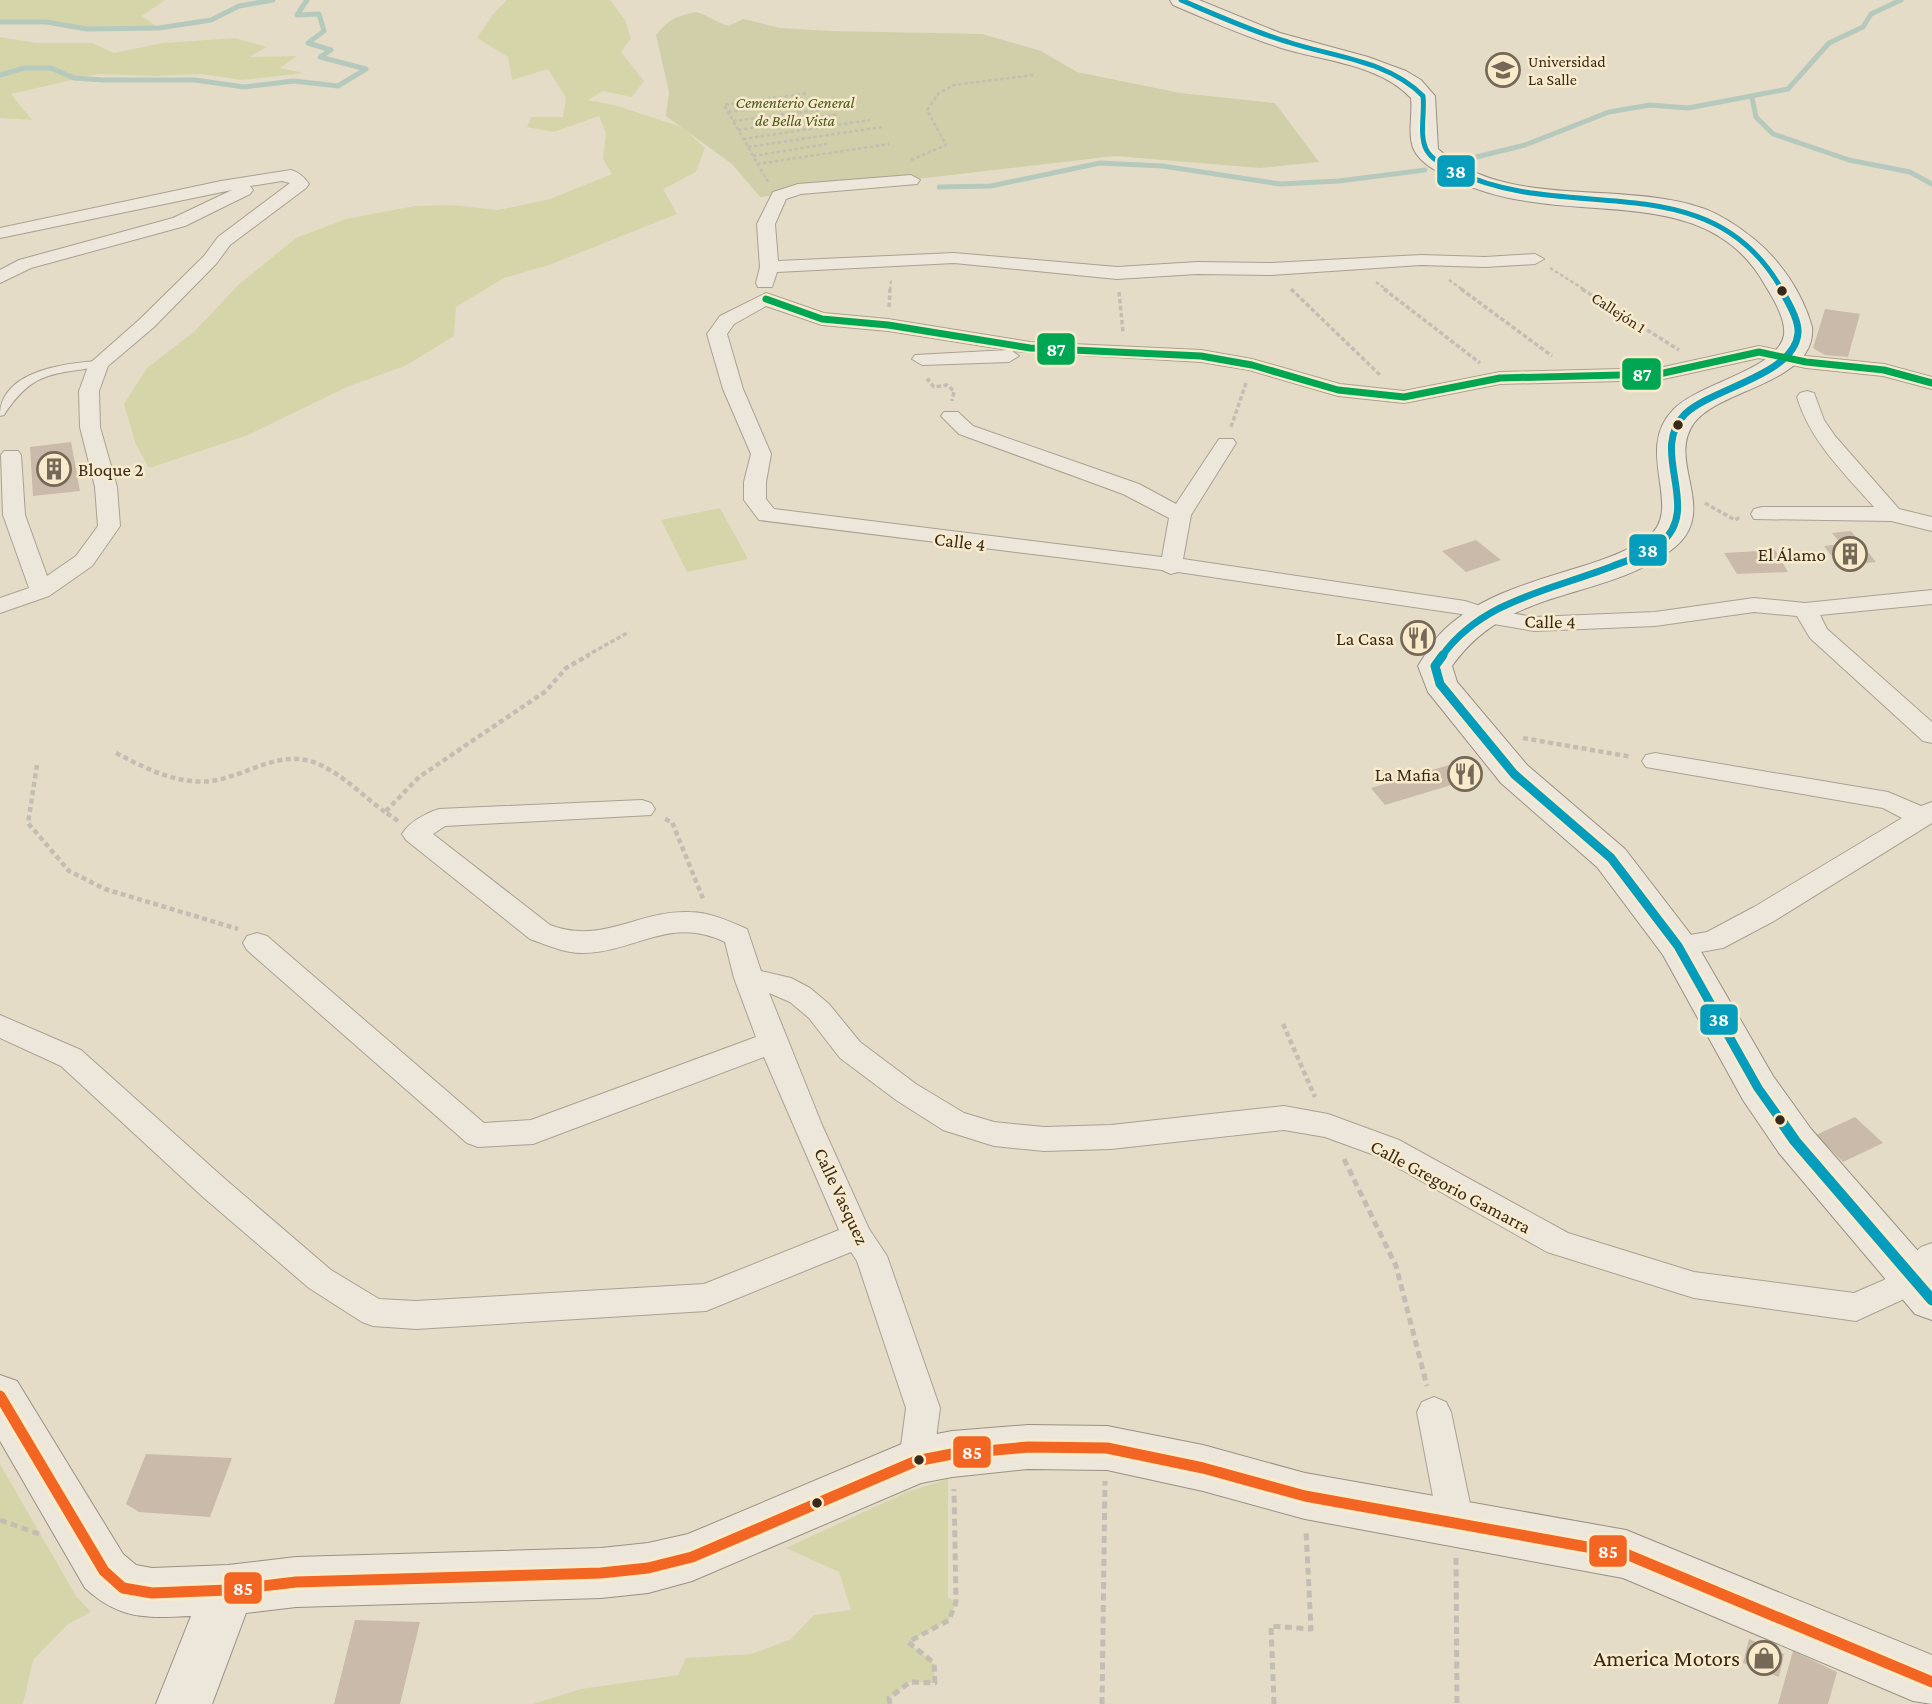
<svg xmlns="http://www.w3.org/2000/svg" width="1932" height="1704" viewBox="0 0 1932 1704" font-family="'Crimson Pro',serif">
<rect width="100%" height="100%" fill="#e5dcc8"/>
<path fill="#d6d5a9" d="M 0,0 L 165,0 L 142,16 L 159,28 C 105,32 53,22 0,22 Z
M 507,0 L 610,0 L 625,20 L 631,38 L 621,52 L 644,81 L 632,97 L 603,91 L 588,100 L 614,105 L 682,127 L 705,148 L 696,172 L 663,189 L 677,214 L 549,265 L 504,278 L 456,307 L 454,336 L 407,365 L 347,387 L 248,435 L 149,468 L 136,445 L 124,404 L 147,368 L 195,331 L 238,285 L 296,238 L 346,219 L 415,206 L 453,205 L 498,210 L 550,199 L 612,174 L 603,159 L 606,133 L 599,116 L 554,132 L 527,127 L 531,117 L 563,117 L 566,98 L 548,69 L 512,80 L 508,57 L 477,38 L 494,13 Z
M 0,37 L 36,43 L 92,43 L 114,53 L 163,43 L 235,38 L 267,47 L 249,57 L 297,56 L 280,68 L 304,73 L 242,80 L 200,74 L 154,76 L 98,74 L 11,94 L 32,120 L 0,118 Z
M 720,508 L 748,559 L 687,572 L 661,520 Z
M 0,1464 L 76,1596 L 91,1612 L 68,1624 L 33,1660 L 23,1704 L 0,1704 Z
M 948,1479 L 948,1597 L 956,1602 L 949,1620 L 908,1642 L 934,1663 L 935,1683 L 910,1682 L 889,1698 L 890,1704 L 533,1704 L 581,1689 L 678,1675 L 686,1658 L 751,1654 L 791,1639 L 814,1615 L 851,1610 L 839,1572 L 786,1548 L 907,1492 Z"/>
<path fill="#d0cfa9" d="M 696,12 C 709,15 716,23 729,26 L 743,19 L 780,28 L 832,31 L 982,34 L 1041,51 L 1077,72 L 1180,93 L 1275,103 L 1319,162 L 1260,168 L 1115,156 L 760,197 L 732,164 L 666,116 L 669,92 L 656,35 C 669,19 677,16 696,12 Z"/>
<g fill="none" stroke-linecap="round" stroke-linejoin="round">
<path stroke="#b5cabd" stroke-width="5" d="M 0,22 L 46,22 L 87,29 L 159,28 L 211,20 L 239,6 L 273,0
M 0,75 L 24,68 L 51,68 L 74,78 L 102,80 L 195,80 L 244,87 L 294,81 L 338,86 L 366,69 L 320,57 L 331,50 L 308,43 L 324,31 L 319,14 L 297,15 L 307,0
M 1752,97 L 1756,117 L 1773,134 L 1849,160 L 1910,172 L 1932,184
M 1448,164 L 1525,145 L 1609,112 L 1650,105 L 1688,108 L 1788,89 L 1829,43 L 1863,27 L 1871,14 L 1901,0
M 939,187 L 991,186 L 1100,163 L 1163,166 L 1280,184 L 1339,181 L 1425,170"/>
</g>
<path fill="#c9baa9" d="M 1825,309 L 1860,314 L 1848,357 L 1825,355 L 1813,348 Z
M 71,442 L 80,491 L 33,496 L 30,447 Z
M 1851,531 L 1876,562 L 1839,566 L 1824,546 L 1841,544 L 1832,533 Z
M 1476,540 L 1501,560 L 1466,572 L 1442,551 Z
M 1775,550 L 1788,572 L 1737,574 L 1724,553 Z
M 1466,760 L 1481,776 L 1385,805 L 1371,788 Z
M 1855,1117 L 1883,1143 L 1843,1162 L 1816,1135 Z
M 146,1454 L 232,1458 L 210,1517 L 139,1512 L 126,1504 Z
M 355,1620 L 420,1622 L 400,1704 L 334,1704 Z
M 1749,1639 L 1784,1654 L 1779,1677 L 1743,1663 Z
M 1793,1651 L 1837,1672 L 1828,1704 L 1778,1704 Z"/>
<g fill="none" stroke-linecap="round" stroke-linejoin="round">
<g stroke="#a9a192" stroke-width="2">
<path id="service" d="M 99,361 L 103,362 L 103,366 C 54,375 34,369 4,415 L 0,416 C 0,371 65,363 99,361 Z"/>
</g>
<g stroke="#a9a192" stroke-width="2">
<path id="minor" d="M 291,170 C 299,172 304,177 309,184 L 306,188 L 230,245 L 216,264 L 154,327 L 108,366 L 99,391 L 100,427 L 117,487 L 120,526 L 92,566 L 49,596 L 0,613 L 0,598 L 29,588 L 3,515 L 1,455 L 4,451 L 18,451 L 21,455 L 25,515 L 47,576 L 76,556 L 98,526 L 95,487 L 80,427 L 79,391 L 89,364 L 140,319 L 204,256 L 218,237 L 290,183 L 282,181 L 250,186 L 253,190 L 250,194 L 185,226 L 31,268 L 0,283 L 0,270 L 19,260 L 173,218 L 232,190 L 0,238 L 0,228 L 221,181 Z
M 911,175 L 920,180 L 917,184 L 801,194 L 786,199 L 775,224 L 778,261 L 954,253 L 1117,267 L 1197,262 L 1271,263 L 1421,255 L 1485,257 L 1535,254 L 1544,259 L 1535,264 L 1485,267 L 1421,265 L 1271,275 L 1197,274 L 1117,279 L 954,263 L 777,272 L 772,287 L 758,287 L 756,283 L 760,267 L 757,224 L 773,192 L 798,184 Z
M 766,293 L 824,313 L 888,319 L 1030,342 L 1201,350 L 1252,359 L 1340,384 L 1404,391 L 1500,372 L 1659,368 L 1759,346 L 1806,356 L 1884,364 L 1932,377 L 1932,389 L 1883,376 L 1806,368 L 1759,358 L 1659,380 L 1500,384 L 1404,403 L 1338,396 L 1249,370 L 1201,362 L 1012,351 L 1019,356 L 1009,362 L 922,365 L 912,359 L 915,355 L 1008,350 L 888,331 L 822,325 L 766,306 L 734,324 L 727,334 L 743,389 L 771,454 L 766,482 L 766,499 L 774,509 L 1162,557 L 1169,518 L 1123,494 L 959,434 L 941,416 L 944,412 L 958,412 L 973,426 L 1139,484 L 1176,504 L 1219,439 L 1233,439 L 1236,443 L 1191,515 L 1183,559 L 1465,601 L 1493,610 L 1534,617 L 1655,612 L 1754,598 L 1805,603 L 1932,590 L 1932,604 L 1820,615 L 1827,629 L 1932,722 L 1932,743 L 1923,741 L 1810,638 L 1797,616 L 1754,612 L 1655,626 L 1534,631 L 1488,623 L 1461,614 L 1178,572 L 1171,574 L 1162,570 L 759,520 L 744,500 L 744,482 L 751,454 L 723,389 L 707,334 L 720,316 Z
M 1807,391 L 1814,393 L 1824,420 L 1835,436 L 1899,509 L 1932,517 L 1932,531 L 1891,521 L 1754,519 L 1751,514 L 1754,509 L 1762,507 L 1874,507 C 1844,473 1810,441 1797,397 L 1800,393 Z
M 1655,753 L 1888,792 L 1921,806 L 1932,802 L 1932,823 L 1774,921 L 1723,948 L 1678,956 L 1668,953 L 1664,946 L 1668,939 L 1707,932 L 1754,907 L 1902,818 L 1883,808 L 1646,767 L 1642,761 L 1646,755 Z
M 642,800 L 651,803 L 655,809 L 651,815 L 445,826 L 433,834 L 550,925 C 602,945 638,910 689,912 C 709,912 729,921 747,929 L 761,971 L 791,978 L 810,988 L 829,1004 L 860,1042 L 916,1084 L 964,1113 L 994,1122 L 1044,1127 L 1111,1125 L 1284,1106 L 1328,1114 L 1399,1140 L 1568,1233 L 1694,1272 L 1854,1293 L 1884,1280 L 1921,1247 L 1932,1243 L 1932,1275 L 1906,1298 L 1856,1321 L 1694,1298 L 1547,1252 L 1377,1156 L 1325,1137 L 1284,1130 L 1111,1149 L 1044,1151 L 994,1146 L 943,1130 L 896,1100 L 840,1058 L 809,1018 L 790,1002 L 769,993 L 822,1125 L 869,1229 L 887,1256 L 940,1408 L 933,1461 L 928,1472 L 916,1476 L 904,1472 L 899,1461 L 906,1408 L 857,1261 L 851,1252 L 706,1311 L 416,1329 L 373,1326 L 362,1322 L 309,1288 L 203,1197 L 61,1066 L 0,1038 L 0,1015 L 81,1050 L 225,1179 L 331,1270 L 379,1299 L 416,1301 L 704,1284 L 839,1230 L 764,1057 L 533,1144 L 478,1147 L 467,1143 L 247,950 L 243,943 L 247,936 L 257,933 L 267,936 L 484,1123 L 531,1120 L 756,1037 L 734,978 L 725,942 C 670,915 636,952 583,953 C 564,953 547,945 530,939 L 406,840 L 402,834 C 409,822 426,813 439,809 Z
M 1434,1397 L 1446,1402 L 1451,1412 L 1474,1523 L 1468,1534 L 1456,1539 L 1444,1534 L 1438,1523 L 1417,1412 L 1422,1402 Z"/>
</g>
<g stroke="#999082" stroke-width="2">
<path id="secondary" d="M 1170,0 L 1199,0 L 1280,33 L 1368,57 L 1406,71 L 1421,80 L 1435,96 L 1438,149 C 1507,211 1623,179 1705,209 C 1723,216 1739,227 1754,239 C 1781,261 1803,294 1812,327 C 1817,383 1720,388 1694,423 C 1665,463 1723,513 1670,551 C 1601,602 1509,585 1452,666 L 1457,682 L 1527,765 L 1625,849 L 1692,936 L 1773,1076 L 1811,1129 L 1932,1267 L 1932,1320 L 1915,1314 L 1779,1153 L 1743,1100 L 1663,955 L 1597,867 L 1501,783 L 1428,692 L 1418,666 C 1425,655 1433,641 1442,632 C 1479,595 1533,582 1580,567 C 1603,560 1629,551 1648,537 C 1685,509 1633,451 1673,410 C 1698,383 1778,370 1784,335 C 1786,319 1773,298 1765,285 C 1716,197 1616,215 1533,202 C 1502,198 1474,190 1447,176 C 1434,170 1421,163 1414,150 C 1407,135 1413,114 1411,98 C 1378,63 1321,61 1278,47 C 1242,35 1208,20 1173,5 Z
M 0,1375 L 17,1381 L 123,1554 L 136,1565 L 152,1568 L 228,1565 L 296,1557 L 601,1548 L 648,1543 L 688,1534 L 916,1438 L 952,1431 L 1028,1425 L 1107,1426 L 1203,1445 L 1305,1473 L 1626,1530 L 1932,1655 L 1932,1704 L 1913,1701 L 1623,1578 L 1305,1519 L 1203,1491 L 1107,1470 L 1028,1469 L 952,1477 L 921,1483 L 692,1581 L 648,1593 L 601,1598 L 296,1607 L 246,1613 L 212,1704 L 156,1704 L 191,1616 C 146,1618 120,1620 85,1588 L 0,1441 Z"/>
</g>
<path stroke="#c4bdb2" stroke-width="2.5" stroke-dasharray="3.5 2.5" stroke-linecap="butt" d="M 728,112 L 813,102
M 733,121 L 825,109
M 738,130 L 839,114
M 743,139 L 870,120
M 748,147 L 882,127
M 753,156 L 827,144
M 911,160 L 946,145 L 927,110 L 939,93 L 954,85 L 1034,75
M 757,164 L 889,144
M 768,182 L 724,105 L 808,93
M 1550,268 L 1585,290
M 1449,280 L 1463,290
M 1376,282 L 1387,290
M 890,290 L 891,280"/>
<path stroke="#c4bdb2" stroke-width="3.5" stroke-dasharray="4.5 2.5" stroke-linecap="butt" d="M 1291,289 L 1380,375
M 1384,289 L 1480,363
M 1461,289 L 1552,356
M 1582,289 L 1679,350
M 1119,292 L 1123,332
M 889,307 L 890,289
M 930,379 L 928,380 L 934,387 L 947,385 L 954,391 L 952,401
M 1231,427 L 1246,383
M 1705,503 L 1735,520 L 1740,517
M 586,656 L 629,632"/>
<path stroke="#c4bdb2" stroke-width="4.5" stroke-dasharray="5 3.5" stroke-linecap="butt" d="M 1523,738 L 1632,757
M 116,753 C 147,769 181,787 217,780 C 248,774 277,752 310,761 C 337,769 363,796 385,812
M 37,765 L 28,823 L 69,871 L 105,889 L 238,929
M 665,819 L 672,822 L 704,901
M 398,821 L 385,812 L 419,777 L 546,691 L 566,668 L 589,655
M 1283,1024 L 1315,1097"/>
<path stroke="#c4bdb2" stroke-width="5" stroke-dasharray="7 4.5" stroke-linecap="butt" d="M 1344,1159 L 1396,1266 L 1427,1386
M 0,1520 L 39,1534
M 1456,1558 L 1457,1704
M 890,1704 L 889,1698 L 910,1682 L 935,1683 L 934,1663 L 908,1642 L 949,1620 L 956,1602 L 954,1489
M 1102,1704 L 1105,1481
M 1274,1704 L 1271,1626 L 1311,1629 L 1306,1531"/>
<use href="#service" fill="#ede7db" fill-rule="evenodd"/>
<use href="#minor" fill="#ede7db" fill-rule="evenodd"/>
<use href="#secondary" fill="#ede7db" fill-rule="evenodd"/>
<g stroke="#f8ebcc" stroke-width="9">
<path id="bus-1-far3" d="M 1181,0 C 1216,15 1251,31 1288,42 C 1333,57 1388,60 1423,96 C 1425,113 1419,134 1426,149 C 1431,160 1446,166 1456,171 C 1566,226 1710,161 1782,290"/>
</g>
<g stroke="#f8ebcc" stroke-width="11">
<path id="bus-1-far2" d="M 1442,656 C 1482,600 1552,590 1613,566 C 1629,560 1647,554 1661,543 C 1703,508 1648,451 1685,414 C 1712,388 1795,375 1798,333 C 1799,319 1787,301 1781,289"/>
</g>
<g stroke="#f8ebcc" stroke-width="14">
<path id="bus-1-far1" d="M 1443,655 L 1435,666 L 1440,684 L 1514,774 L 1611,858 L 1678,946 L 1758,1088 L 1780,1119"/>
</g>
<g stroke="#f8ebcc" stroke-width="17">
<path id="bus-1" d="M 1779,1118 L 1795,1141 L 1932,1300"/>
</g>
<g stroke="#f8ebcc" stroke-width="11">
<path id="bus-2" d="M 766,299 L 822,319 L 888,325 L 1030,348 L 1201,356 L 1252,365 L 1338,390 L 1404,397 L 1500,378 L 1659,374 L 1759,352 L 1806,362 L 1884,370 L 1932,383"/>
</g>
<g stroke="#f8ebcc" stroke-width="17">
<path id="bus-3" d="M 0,1396 L 104,1571 L 123,1588 L 152,1593 L 228,1590 L 296,1582 L 601,1573 L 648,1568 L 692,1557 L 916,1461 L 952,1454 L 1028,1447 L 1107,1448 L 1203,1468 L 1305,1496 L 1626,1554 L 1932,1682"/>
</g>
<use href="#bus-1-far3" stroke="#069cbc" stroke-width="5"/>
<use href="#bus-1-far2" stroke="#069cbc" stroke-width="7"/>
<use href="#bus-1-far1" stroke="#069cbc" stroke-width="9"/>
<use href="#bus-1" stroke="#069cbc" stroke-width="11"/>
<use href="#bus-2" stroke="#00a651" stroke-width="7"/>
<use href="#bus-3" stroke="#f26522" stroke-width="11"/>
</g>
<defs>
<g id="university-ring" transform="scale(1.75)"><circle r="9.5" fill="#f8ebcc" stroke="#756857" stroke-width="1.5"/><path d="M0-5L7-2L0 1L-7-2ZM-4 1L0 2.5L4 1V4Q0 6-4 4Z" fill="#756857"/></g>
<g id="building-ring" transform="scale(1.75)"><circle r="9.5" fill="#f8ebcc" stroke="#756857" stroke-width="1.5"/><path d="M-4-6H4V6H1V3H-1V6H-4ZM-2.5-4.3h1.7v1.8h-1.7ZM.8-4.3h1.7v1.8H.8ZM-2.5-1h1.7V.8h-1.7ZM.8-1h1.7V.8H.8Z" fill="#756857"/></g>
<g id="restaurant-ring" transform="scale(1.75)"><circle r="9.5" fill="#f8ebcc" stroke="#756857" stroke-width="1.5"/><path d="M-5-6h1v4h1v-4h1v4h1v-4h1v5L-1.5 .5V6h-2V.5L-5-1ZM5-6V6H3V1.5H1.5Q1.5-4 5-6Z" fill="#756857"/></g>
<g id="shop-ring" transform="scale(1.75)"><circle r="9.5" fill="#f8ebcc" stroke="#756857" stroke-width="1.5"/><path d="M-5-2.5h2.3a2.7 3.5 0 0 1 5.4 0H5L5.5 6h-11ZM-1.5-2.5h3a1.5 2.3 0 0 0-3 0Z" fill="#756857"/></g>
</defs>
<g fill-rule="evenodd">
<use href="#university-ring" x="1503" y="70"/>
<use href="#building-ring" x="54" y="469"/>
<use href="#building-ring" x="1850" y="554"/>
<use href="#restaurant-ring" x="1418" y="638"/>
<use href="#restaurant-ring" x="1465" y="774"/>
<use href="#shop-ring" x="1764" y="1658"/>
</g>
<g fill="#38291a" stroke="#f8ebcc" stroke-width="2.5">
<circle cx="1782" cy="291" r="6"/>
<circle cx="1678" cy="425" r="6"/>
<circle cx="1780" cy="1120" r="6"/>
<circle cx="919" cy="1460" r="6"/>
<circle cx="817" cy="1503" r="6"/>
</g>
<g text-anchor="middle" stroke-width="5" stroke-linejoin="round" paint-order="stroke">
<g font-size="16" fill="#38291a" stroke="#f8ebcc" text-anchor="start">
<text x="1528" y="67">Universidad<tspan x="1528" dy="18">La Salle</tspan></text>
</g>
<g font-size="16" font-style="italic" fill="#49561f" stroke="#f8ebcc">
<text x="795" y="108">Cementerio General<tspan x="795" dy="18">de Bella Vista</tspan></text>
</g>
<g font-size="16" fill="#38291a" stroke="#f8ebcc">
<text transform="translate(1619 312) rotate(33)" y="6">Callejón 1</text>
</g>
<g font-size="19" fill="#38291a" stroke="#f8ebcc" text-anchor="end">
<text x="78" y="476" text-anchor="start">Bloque 2</text>
<text x="1826" y="561">El Álamo</text>
<text x="1394" y="645">La Casa</text>
<text x="1440" y="781">La Mafia</text>
</g>
<g font-size="19" fill="#38291a" stroke="#f8ebcc">
<text transform="translate(960 541) rotate(7)" y="7">Calle 4</text>
<text transform="translate(1550 621) rotate(1)" y="7">Calle 4</text>
<text transform="translate(1451 1186) rotate(28)" y="7">Calle Gregorio Gamarra</text>
<text transform="translate(842 1196) rotate(65)" y="7">Calle Vasquez</text>
</g>
<g font-size="23" fill="#38291a" stroke="#f8ebcc" text-anchor="end">
<text x="1740" y="1666">America Motors</text>
</g>
</g>
<g stroke="#f8ebcc" stroke-width="2.5">
<rect x="1436" y="154" width="40" height="34" rx="7" fill="#069cbc"/>
<rect x="1036" y="332" width="40" height="34" rx="7" fill="#00a651"/>
<rect x="1621" y="357" width="41" height="34" rx="7" fill="#00a651"/>
<rect x="1628" y="533" width="40" height="34" rx="7" fill="#069cbc"/>
<rect x="1699" y="1003" width="40" height="33" rx="7" fill="#069cbc"/>
<rect x="952" y="1435" width="40" height="34" rx="7" fill="#f26522"/>
<rect x="1588" y="1534" width="40" height="34" rx="7" fill="#f26522"/>
<rect x="223" y="1571" width="40" height="34" rx="7" fill="#f26522"/>
</g>
<g font-size="19" text-anchor="middle" font-weight="bold" fill="#fff">
<text x="1456" y="178">38</text>
<text x="1056" y="356">87</text>
<text x="1642" y="381">87</text>
<text x="1648" y="557">38</text>
<text x="1719" y="1026">38</text>
<text x="972" y="1459">85</text>
<text x="1608" y="1558">85</text>
<text x="243" y="1595">85</text>
</g>
</svg>
